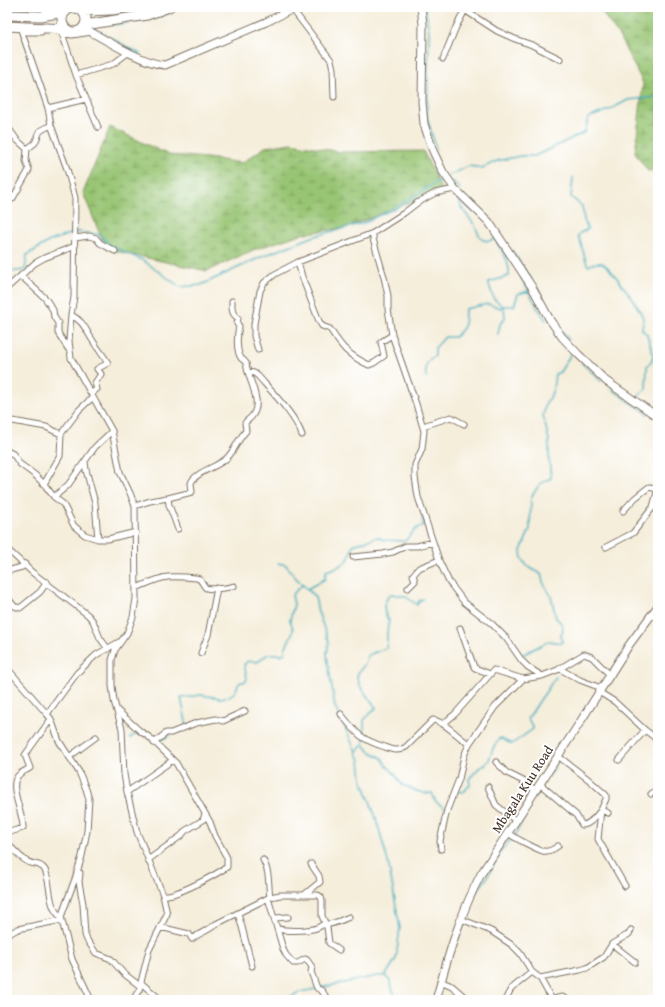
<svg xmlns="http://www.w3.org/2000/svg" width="665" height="1007" viewBox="0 0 665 1007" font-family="'Gentium Book Plus',serif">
<defs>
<pattern id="wetland-marsh" width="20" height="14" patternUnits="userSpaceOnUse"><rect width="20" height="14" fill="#98c573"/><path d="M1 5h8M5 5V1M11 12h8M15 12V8" fill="none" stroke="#7da05e"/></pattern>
</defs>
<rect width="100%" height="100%" fill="#fff"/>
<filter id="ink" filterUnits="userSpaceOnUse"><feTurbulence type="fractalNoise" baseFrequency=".025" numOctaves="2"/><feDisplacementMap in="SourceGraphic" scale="8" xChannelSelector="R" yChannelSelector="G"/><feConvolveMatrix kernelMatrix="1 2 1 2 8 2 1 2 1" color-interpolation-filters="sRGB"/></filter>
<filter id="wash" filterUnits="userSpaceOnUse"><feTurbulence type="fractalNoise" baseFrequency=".012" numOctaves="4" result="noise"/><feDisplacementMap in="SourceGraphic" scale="16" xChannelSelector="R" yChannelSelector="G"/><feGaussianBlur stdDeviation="0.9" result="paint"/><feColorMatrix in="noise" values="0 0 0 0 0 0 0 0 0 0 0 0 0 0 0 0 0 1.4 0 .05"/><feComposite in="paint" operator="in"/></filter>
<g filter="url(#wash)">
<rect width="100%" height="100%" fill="#f5eedb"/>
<path fill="url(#wetland-marsh)" stroke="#6a7848" d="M 598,7 L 658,7 L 658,170 L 648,171 L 635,153 L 643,83 L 619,36 Z
M 110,127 L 169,155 L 207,158 L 242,163 L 265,147 L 292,143 L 341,152 L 423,151 L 442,190 L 344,228 L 301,234 L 253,250 L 207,271 L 106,249 L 83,193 Z"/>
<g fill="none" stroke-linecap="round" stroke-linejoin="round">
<path stroke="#3eacbd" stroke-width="1.5" d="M 424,7 L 426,11 L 429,32 L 427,117 L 436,149
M 27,8 L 45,11
M 51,10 L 59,7
M 132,22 L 160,17 L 180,7
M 113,25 L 128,23
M 93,28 L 140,54
M 448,176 L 469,166 L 482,168 L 497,161 L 520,156 L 535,156 L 585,132 L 588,118 L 609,110 L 628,100 L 658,97
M 573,177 L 571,197 L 582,206 L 584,220 L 588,229 L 580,233 L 578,236 C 583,246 583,256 588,266 C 592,264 598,262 602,263 C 611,267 640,308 643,318 C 644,322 642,326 642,330 L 647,334 C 649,347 659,356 647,366 L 646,389 L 640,394 L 638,400
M 453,181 L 460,189
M 456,194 L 462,209 L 474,224 L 480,237 L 483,240 L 489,241 L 495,239 C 502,253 510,259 509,276 L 489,282 L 489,285 L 494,299 L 504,307 L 505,318 L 500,324 L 498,334
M 459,197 L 463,203 L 474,212
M 512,251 L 531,279
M 7,273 L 9,272 L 25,270 L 27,255 L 48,242 L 72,233 L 80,232 L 100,235 L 110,245 L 144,261 L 180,287 L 201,285 L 263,256 L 315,236 L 363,223 L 397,207 L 445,177
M 520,275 L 537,307 L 546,320
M 557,324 L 568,339
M 582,363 L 601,381
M 600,371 L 622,388
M 426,377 C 425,367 425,361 435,356 L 435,348 L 445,337 L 455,337 L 464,327 L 465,309 L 488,304 L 501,308 L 503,306 L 514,306 L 518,294 L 529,291
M 610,388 L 648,414
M 278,563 L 286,565 L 294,576 L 315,597 L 318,612 L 329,642 L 327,653 L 328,663 L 335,707 L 360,760 L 362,779 L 376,818 L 388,862 L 400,928 L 396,959 L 385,976 L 377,976 L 319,988
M 307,589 L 325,579 L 326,571 C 334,569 344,565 349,558 C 350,555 351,549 353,545 L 378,537 L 384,540 L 405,541 L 416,529 L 424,525 L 422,518
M 653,619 L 658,612
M 520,656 L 549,641 L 562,643 L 561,636 L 563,629 L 562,624 L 556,618 L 551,596 L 543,582 L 541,574 L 527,566 L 522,559 L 521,551 L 530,529 L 531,497 L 540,484 L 551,478 L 549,460 L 549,440 L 543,416 L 546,402 L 550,398 L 553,389 L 555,374 L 560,372 L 572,352
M 187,726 L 181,698 L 201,695 L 220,698 L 228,697 L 235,692 L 239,683 L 246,681 L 247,678 L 244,665 C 248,659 251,661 258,662 C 265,655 270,652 280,655 L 285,653 L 285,649 L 292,634 L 293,629 L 290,620 L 294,604 L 292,595 L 303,584
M 130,738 L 138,733 L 140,733
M 161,740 L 170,735
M 364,744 L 369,751 L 382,758 L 386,765 L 395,774 L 402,785 C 412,788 421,795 432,793 L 436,802 L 446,809
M 356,752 L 364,744 L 364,720 L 376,708 L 360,686 L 357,677 L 358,673 L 365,664 L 368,655 L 386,648 C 388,639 386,630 389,621 C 383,612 382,602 391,594 L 405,596 L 417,605 L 419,601 L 423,599
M 550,775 L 555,767
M 456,792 L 457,791 L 461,792 L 464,791 L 470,785 L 469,779 L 479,768 L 485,765 L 489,760 L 494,746 L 500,738 L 512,744 L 533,729 L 528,718 C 534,710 539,701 545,693 C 549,688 551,682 556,677
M 535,797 L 540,790
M 515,836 L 525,814
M 475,894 C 479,888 484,882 488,876 C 495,862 500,848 513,839
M 465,918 L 473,898
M 457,941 L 464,925
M 385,976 L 390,981 L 396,1000
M 286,1000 L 299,992 L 316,989"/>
</g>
</g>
<g filter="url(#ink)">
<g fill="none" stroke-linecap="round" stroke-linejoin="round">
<g stroke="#7c6f60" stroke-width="7">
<path id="street" d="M 460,7 L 497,31 L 515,39 L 532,45 L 560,59
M 293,10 L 331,60 L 333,69 L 334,97
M 20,27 L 48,108 L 51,125 L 67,169 L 75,198 L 74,297 L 71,315 L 69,341 L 71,358 L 112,431 L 120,472 L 130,493 L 135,506 L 136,599 L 133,617 L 127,633 L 115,650 L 112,660 L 112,686 L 114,701 L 122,729 L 124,774 L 127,792 L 137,832 L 163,895 L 167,914 L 149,950 L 139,990 L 133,1000
M 57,31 L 62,33 L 76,75 L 98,127
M 22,32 L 41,32
M 62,33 L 72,35 L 92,32
M 443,59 L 456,27 L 465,10
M 76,75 L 113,64 L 129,52
M 48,108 L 86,99
M 7,126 L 17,140 L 27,149
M 455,189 L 435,193 L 417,203 L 404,213 L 373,233 L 373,239 L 384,277 L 388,296 L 388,309 L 392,335 L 416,404 L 424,431 L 422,449 L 415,465 L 415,477 L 418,497 L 440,563 L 449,582 L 464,602 L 492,624 L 506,638 L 522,661 L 528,667 L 542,676 L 560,669 L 580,680 L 601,688
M 7,203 L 13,198 L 29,170 L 26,161 L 27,149 L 35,143 L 40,131 L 51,125
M 75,238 L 89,236 L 96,238 L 100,243 L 115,251
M 298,262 L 302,277 L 319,321 L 322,326 L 330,329 C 342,348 348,355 369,365 L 374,363 L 384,356 L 381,342 L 392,335
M 21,276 L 45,298 L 53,310 L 54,317 L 58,323 L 58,333 L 69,350
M 7,288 L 35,263 L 44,258 L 75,246
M 71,315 C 84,321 86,331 93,341 C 98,349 103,355 108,363 L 97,369 L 101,374 L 95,383 L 97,389 L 92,393
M 258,350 L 254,336 L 254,324 L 260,291 L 264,283 L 275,274 L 298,262 L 373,233
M 248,372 L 254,373 L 258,376 C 272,392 295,415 302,435
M 7,420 L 46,427 L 61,434
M 423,426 L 451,417 L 464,424
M 7,451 L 13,454 L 20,464 L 35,475 L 44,484 L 54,497 L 63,504 L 74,526 L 85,535 L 98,539 L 108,539 L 136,532
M 85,461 L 86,470 L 95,503 L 98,539
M 44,484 L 60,456 L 61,434 L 79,410 L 93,397
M 54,497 L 68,485 L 95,447 L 112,431
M 168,498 L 192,492 C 192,490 191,485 191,483 C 195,472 218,467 227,458 C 235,450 238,439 246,431 L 245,423 C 247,420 250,419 252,416 C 264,402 247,378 246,363 C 245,361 243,360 241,358 C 236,351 237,334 239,326 L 237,324 L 238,318 C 231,314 232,308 232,301
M 135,506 L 150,501 L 168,498 L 169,505 L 178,529
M 623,511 L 635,498 L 649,487 L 657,489
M 606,547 L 633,533 L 653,507 L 658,489
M 7,549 L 33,573 L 88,615 L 93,621 L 100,638 L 108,649
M 353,557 L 383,554 L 393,552 L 406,546 L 417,546 L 433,542
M 7,571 L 22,567 L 25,564
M 136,588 C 146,584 158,578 168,577 C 177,576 187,577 196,578 C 202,578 202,585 206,588 C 211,590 228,588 234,586
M 408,588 L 415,581 L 413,575 L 419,568 L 439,560
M 7,597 L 14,606 L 20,608 L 40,592 L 47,582
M 460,628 L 474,667 L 475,668 L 490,674
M 201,653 L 208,635 L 217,588
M 7,668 L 47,714 L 51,719 L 59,741 L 79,772 L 86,789 L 89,799 L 87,831 L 82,856 L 75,879 L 61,917 L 72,959 L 91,1000
M 559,669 L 584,654 L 592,657 L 610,675
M 599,692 L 615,702 L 645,730 L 658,740
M 118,711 L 140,731 L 149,737 L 176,763 L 210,822 L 215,836 L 225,854 L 227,858 L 227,867 C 215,875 176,897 163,895
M 47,714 L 77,673 L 96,655 L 119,642
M 341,714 C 357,734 360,739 385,747 C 393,750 398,752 406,747 L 433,720 C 444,721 459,738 469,744 L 495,707 L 523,679
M 443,724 L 455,714 L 494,670 L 523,679 L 542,676
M 154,743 L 166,733 L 171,733 L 196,723 L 216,719 L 223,721 L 245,711
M 558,756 L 588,779 L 606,795 L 606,799 L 601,810 L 598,839 L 625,886
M 69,757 L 96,737
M 619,760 L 645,730
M 496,762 L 507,773 L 525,782 L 536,791
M 540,784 L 576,815 L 582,825 C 590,825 596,816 601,810 L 608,813
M 488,787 L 496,805 L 516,821
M 127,792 L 173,760
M 651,794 L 658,789
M 7,833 L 23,828 C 24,815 9,788 17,777 C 20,772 26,771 30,768 L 25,755 L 51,719
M 508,833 C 513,837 538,850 543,851 C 548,852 554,849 558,846
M 7,843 C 13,849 20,858 28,862 C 34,865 41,863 45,870 C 52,886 47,906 61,917
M 441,849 L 440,841 L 447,810 L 459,779 L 464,756 L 469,744
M 148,860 L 182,835 L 185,831 L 203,820 L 205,814
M 263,860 C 270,872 268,884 270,897
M 80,873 L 79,882 L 83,904 L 85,935 L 87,940 L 96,953 L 111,959 L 123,973 L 140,986
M 304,895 L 320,882 L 319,876 L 311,864
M 268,898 L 283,949 L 286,955 L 293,963 L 298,963 L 305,959 L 307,960 L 312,967 L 311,972 L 317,988 L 322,991 L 328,1000
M 238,914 L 242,927 L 252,966
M 275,918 L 288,917
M 461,919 L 491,931 L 512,945 L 520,953 L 532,972 L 540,978 L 580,970 L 587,968 L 604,957 L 612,944 L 629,934 L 631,930
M 160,927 L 189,934 L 192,939 C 199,933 208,931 216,924 L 270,897 L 280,895 L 318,895 L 321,897 L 322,901 L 322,916 L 327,927 L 329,943 L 339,950
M 278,929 C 287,931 315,932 322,925 C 332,925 340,921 349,917
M 7,935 L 18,929 L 62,920
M 612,944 L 635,962
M 540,978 L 551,998 L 554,999 L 562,997 L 568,1000
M 440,981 L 452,986 L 468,1000
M 141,983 L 161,1000
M 505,1000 L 511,989 L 532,972
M 599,1000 L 604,1000"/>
</g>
<g stroke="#7c6f60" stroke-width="9">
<path id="secondary" d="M 421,7 L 423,24 L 422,102 L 424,124 L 433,151 L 443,172 L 455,189 L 489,222 L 532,287 L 550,320 L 562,337 L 578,354 L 606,381 L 658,417
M 84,28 C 104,39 144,64 165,65 L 266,22 L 297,7
M 436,1000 C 448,956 460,914 481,874 L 577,727 L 629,645 L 658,606"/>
</g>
<g stroke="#7c6f60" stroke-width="11">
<path id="highway" d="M62 20a12 12 0 1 1 24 0a12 12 0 1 1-24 0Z
M 83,11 L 112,10 L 132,7
M 7,15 L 41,16 L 64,12
M 85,25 L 147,15 L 169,7
M 7,26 L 66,29"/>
</g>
<use href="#street" stroke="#fff" stroke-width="5"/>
<use href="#secondary" stroke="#fff" stroke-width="7"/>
<use href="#highway" stroke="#fff" stroke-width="9"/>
</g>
</g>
<g text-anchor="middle" stroke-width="4" stroke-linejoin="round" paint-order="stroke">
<g font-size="13" fill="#3b2a1e" stroke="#fff">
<text transform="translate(522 789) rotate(-57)" y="5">Mbagala Kuu Road</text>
</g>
</g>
<rect width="665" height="1007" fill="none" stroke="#fff" stroke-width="24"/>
</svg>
